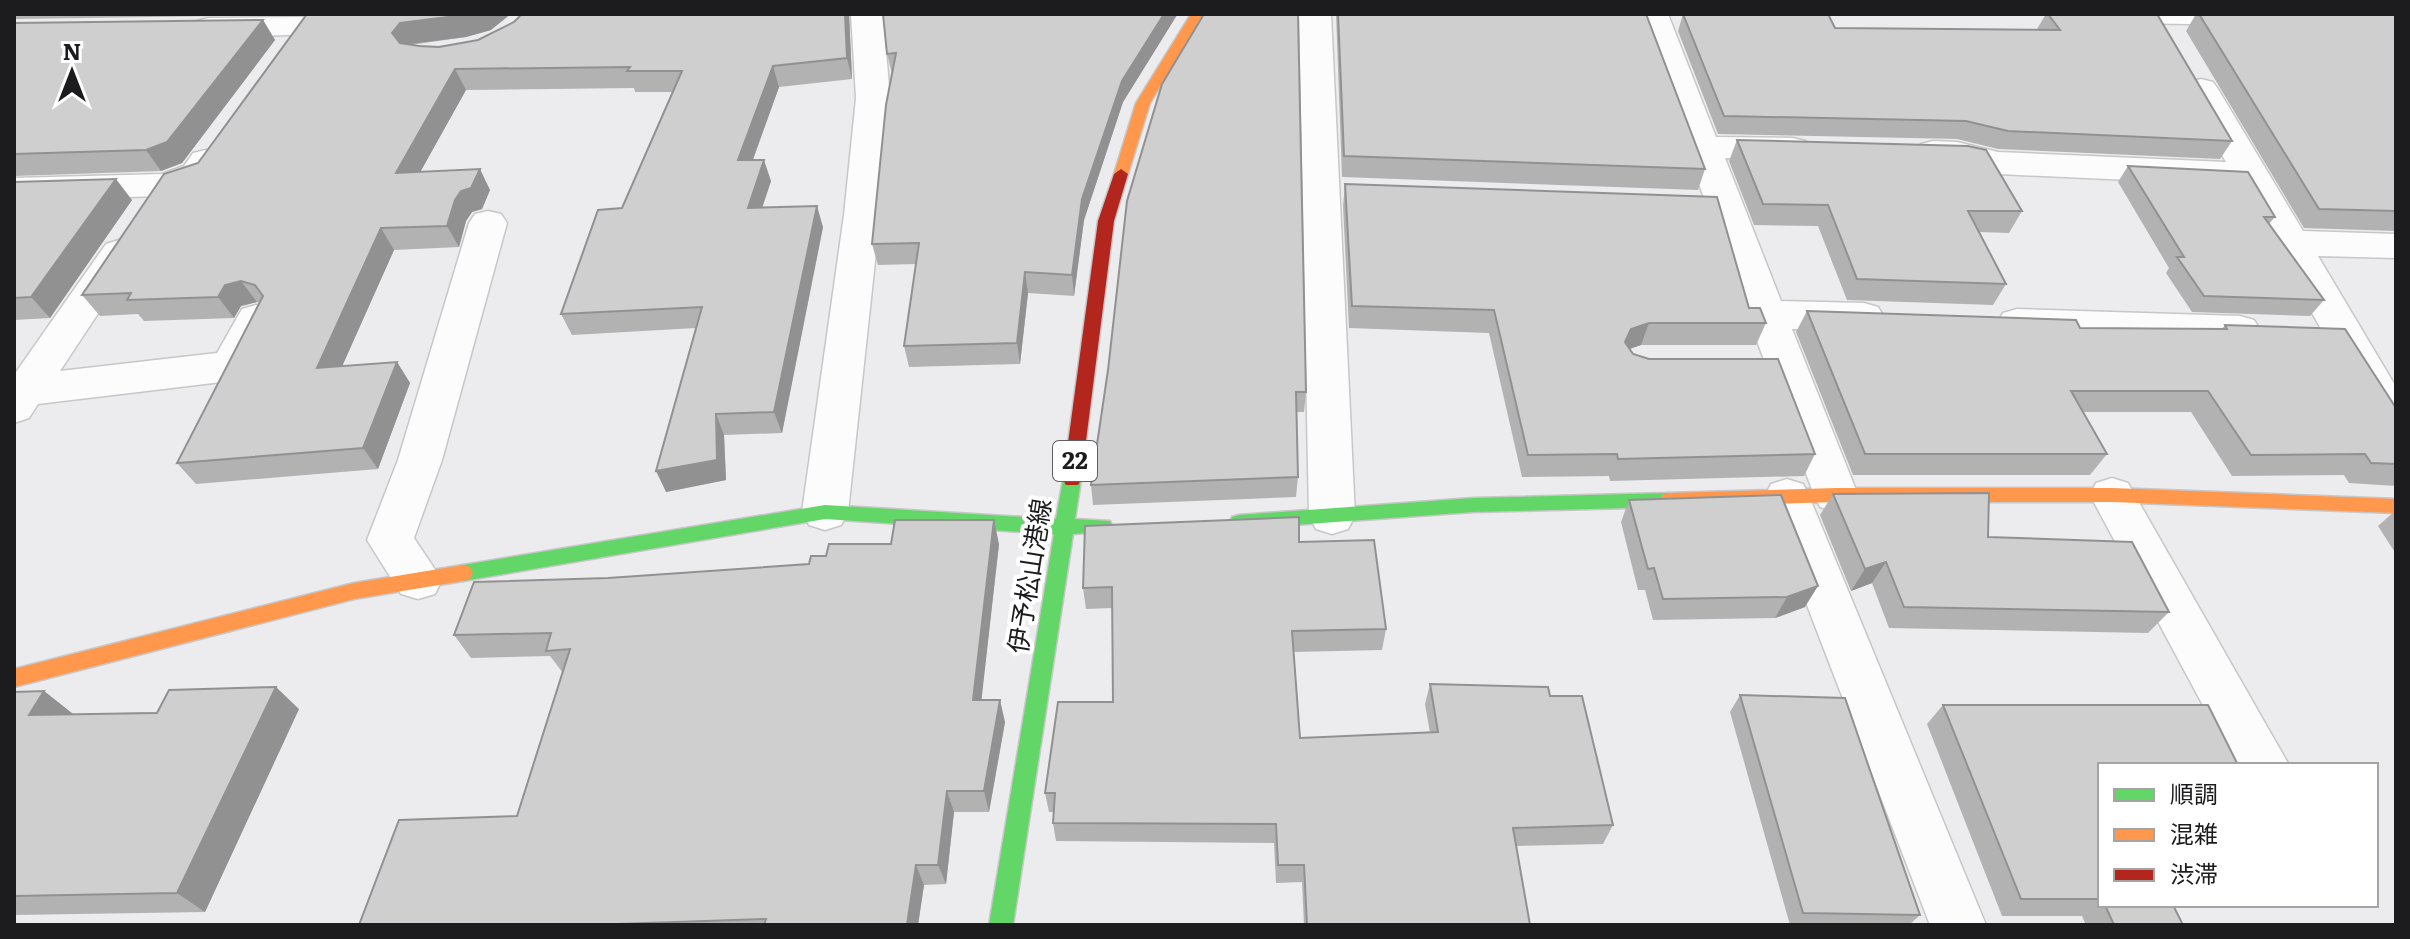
<svg xmlns="http://www.w3.org/2000/svg" width="2410" height="939" viewBox="0 0 2410 939" font-family="Literata,'Noto Sans JP',serif">
<rect width="100%" height="100%" fill="#ecebee"/>
<g fill="none" stroke-linecap="round" stroke-linejoin="round">
<g stroke="#c7c7c8" stroke-width="3">
<path id="street" d="M 851,14 L 883,14 L 890,98 L 880,215 L 848,512 L 841,525 L 825,530 L 809,525 L 802,512 L 844,215 L 856,98 Z
M 1299,14 L 1331,14 L 1355,516 L 1348,529 L 1332,534 L 1316,529 L 1309,516 Z
M 1636,14 L 1668,14 L 1716,137 L 1793,138 L 1805,141 L 1811,149 L 1805,157 L 1793,160 L 1725,158 L 1781,301 L 1864,303 L 1878,307 L 1884,317 L 1878,327 L 1864,331 L 1792,329 L 1858,495 L 1852,507 L 1836,512 L 1820,507 L 1814,495 Z
M 2107,14 L 2268,14 L 2270,16 L 2265,23 L 2254,25 L 2123,23 L 2112,21 Z
M 305,17 L 316,20 L 321,27 L 316,34 L 208,38 L 197,35 L 192,28 L 197,21 L 208,18 Z
M 2201,79 L 2213,82 L 2218,89 L 2303,231 L 2396,234 L 2396,258 L 2318,256 L 2396,387 L 2396,439 L 2381,434 L 2239,185 L 1998,174 L 1957,164 L 1921,160 L 1915,152 L 1921,144 L 1933,141 L 1957,142 L 1998,152 L 2226,162 L 2184,89 L 2189,82 Z
M 206,150 L 219,153 L 224,161 C 205,188 196,188 165,196 L 14,200 L 14,178 L 162,174 L 184,166 L 193,153 Z
M 488,211 L 501,214 L 507,223 L 442,460 L 414,538 L 442,580 L 435,594 L 418,599 L 401,594 L 367,540 L 398,460 L 469,223 L 475,214 Z
M 119,240 L 132,244 L 138,253 L 60,371 L 217,353 L 242,309 L 256,305 L 270,309 L 276,319 L 245,376 L 230,381 L 38,404 L 29,418 L 14,423 L 14,375 L 106,244 Z
M 2017,309 L 2240,316 L 2254,320 L 2260,330 L 2254,340 L 2240,344 L 2017,337 L 2003,333 L 1997,323 L 2003,313 Z
M 2112,478 L 2128,483 L 2289,765 L 2235,765 L 2090,495 L 2096,483 Z
M 1787,479 L 1803,484 L 1809,496 L 1986,925 L 1930,925 L 1765,496 L 1771,484 Z"/>
</g>
<g stroke="#c7c7c8" stroke-width="3">
<path id="fast" d="M 1072,473 L 1078,475 L 1081,480 L 1075,519 L 1110,521 L 1112,526 L 1110,531 L 1073,534 L 1013,925 L 989,925 L 1054,534 L 825,519 L 463,581 L 456,579 L 453,573 L 456,567 L 463,565 L 825,505 L 1056,519 L 1063,480 L 1066,475 Z
M 1668,493 L 1674,495 L 1677,500 L 1674,505 L 1668,507 L 1473,512 L 1239,529 L 1232,527 L 1230,522 L 1232,517 L 1239,515 L 1473,498 Z"/>
</g>
<g stroke="#c7c7c8" stroke-width="3">
<path id="slow" d="M 1191,14 L 1203,14 L 1150,103 L 1128,174 L 1126,177 L 1116,177 L 1114,174 L 1136,103 Z
M 1836,488 L 2112,488 L 2396,499 L 2396,513 L 2112,502 L 1836,502 L 1668,507 L 1662,505 L 1659,500 L 1662,495 L 1668,493 Z
M 463,565 L 470,567 L 473,573 L 470,579 L 463,581 L 354,599 L 14,687 L 14,669 L 354,583 Z"/>
</g>
<g stroke="#c7c7c8" stroke-width="3">
<path id="jam" d="M 1121,169 L 1128,174 L 1114,221 L 1081,480 L 1078,485 L 1066,485 L 1063,480 L 1098,221 L 1114,174 Z"/>
</g>
<use href="#street" fill="#fcfcfc" fill-rule="evenodd"/>
<use href="#fast" fill="#63d668" fill-rule="evenodd"/>
<use href="#slow" fill="#ff974d" fill-rule="evenodd"/>
<use href="#jam" fill="#b3261e" fill-rule="evenodd"/>
</g>
<path fill="#b3b2b3" d="M 14,14 L 295,14 L 293,15 L 14,19 Z
M 307,14 L 491,30 L 466,37 L 410,45 L 439,47 L 478,40 L 514,22 L 522,14 L 849,14 L 852,79 L 779,87 L 753,160 L 771,181 L 762,208 L 823,227 L 782,433 L 724,435 L 726,480 L 666,492 L 696,328 L 572,335 L 561,314 L 622,208 L 673,92 L 635,92 L 634,88 L 466,90 L 420,172 L 490,190 L 482,209 L 472,212 L 466,221 L 459,247 L 394,250 L 342,366 L 397,362 L 410,383 L 378,469 L 196,484 L 177,463 L 260,303 L 257,302 L 241,306 L 234,318 L 144,321 L 138,314 L 100,316 L 82,295 L 198,163 Z
M 1336,14 L 1646,14 L 1705,169 L 1698,190 L 1342,177 Z
M 1683,14 L 1835,28 L 2038,30 L 2037,29 L 2046,14 L 2157,14 L 2232,141 L 2220,159 L 1998,149 L 1957,139 L 1718,134 L 1678,31 Z
M 2196,14 L 2396,14 L 2396,231 L 2304,228 L 2186,31 Z
M 1177,15 L 1123,102 L 1084,220 L 1074,296 L 1028,293 L 1020,364 L 909,367 L 904,346 L 916,264 L 878,265 L 872,244 L 892,74 L 887,54 Z
M 263,20 L 275,40 L 182,163 L 161,171 L 14,176 L 14,23 Z
M 1737,140 L 2022,211 L 2009,233 L 1979,232 L 2006,284 L 1993,305 L 1847,300 L 1818,226 L 1754,225 L 1729,161 Z
M 2128,166 L 2275,217 L 2269,224 L 2324,300 L 2310,316 L 2192,312 L 2166,273 L 2169,268 L 2118,182 Z
M 14,182 L 132,200 L 50,318 L 14,320 Z
M 1345,184 L 1749,308 L 1766,323 L 1756,345 L 1641,345 L 1630,349 L 1633,354 L 1815,454 L 1804,476 L 1610,481 L 1609,476 L 1522,477 L 1489,333 L 1349,328 L 1343,206 Z
M 1807,311 L 2080,328 L 2222,329 L 2225,325 L 2396,408 L 2396,486 L 2349,483 L 2344,475 L 2232,476 L 2191,412 L 2083,412 L 2107,454 L 2090,475 L 1853,475 L 1796,332 Z
M 1108,370 L 1306,392 L 1304,412 L 1297,412 L 1298,477 L 1296,497 L 1093,505 L 1091,485 Z
M 1833,494 L 1988,537 L 2169,612 L 2148,633 L 1889,628 L 1872,583 L 1851,591 L 1820,515 Z
M 1629,500 L 1805,607 L 1775,618 L 1653,620 L 1645,590 L 1638,590 L 1621,522 Z
M 2396,510 L 2396,554 L 2378,526 Z
M 1299,542 L 1386,629 L 1382,650 L 1294,652 L 1300,738 L 1430,733 L 1425,704 L 1430,684 L 1550,696 L 1613,825 L 1603,844 L 1516,846 L 1530,925 L 1304,925 L 1302,882 L 1276,883 L 1274,843 L 1056,841 L 1053,823 L 1054,812 L 1049,812 L 1045,793 L 1113,702 L 1112,608 L 1086,609 L 1083,588 Z
M 999,544 L 981,700 L 1005,722 L 989,812 L 954,812 L 946,884 L 924,885 L 918,925 L 359,925 L 517,816 L 563,673 L 550,656 L 471,658 L 454,635 L 608,578 L 809,564 L 826,556 Z
M 44,691 L 73,714 L 299,709 L 205,912 L 14,915 L 14,692 Z
M 1740,695 L 1920,915 L 1909,925 L 1790,925 L 1730,712 Z
M 1943,705 L 2100,765 L 2100,905 L 2173,905 L 2183,925 L 2086,925 L 2082,916 L 2002,916 L 1927,724 Z"/>
<path fill="#929192" d="M 464,14 L 511,14 L 491,30 L 466,37 L 410,44 L 403,54 L 392,33 L 400,23 Z
M 845,14 L 849,14 L 852,79 L 847,58 Z
M 1164,14 L 1177,14 L 1177,15 L 1123,102 L 1084,220 L 1074,296 L 1072,275 L 1082,199 L 1122,81 Z
M 263,20 L 275,40 L 182,163 L 161,171 L 146,150 Z
M 773,66 L 779,87 L 745,181 L 738,160 Z
M 455,69 L 466,90 L 408,194 L 396,173 Z
M 764,160 L 771,181 L 755,229 L 748,208 Z
M 480,169 L 490,190 L 482,209 L 472,212 L 466,221 L 459,247 L 447,226 L 455,200 Z
M 116,179 L 132,200 L 50,318 L 31,297 Z
M 817,206 L 823,227 L 782,433 L 774,412 Z
M 381,228 L 394,250 L 332,389 L 317,368 Z
M 1025,272 L 1028,293 L 1020,364 L 1017,343 Z
M 241,281 L 257,302 L 241,306 L 234,318 L 218,297 L 225,285 Z
M 1649,323 L 1641,345 L 1623,351 L 1625,342 L 1631,329 Z
M 397,362 L 410,383 L 378,469 L 363,448 Z
M 716,414 L 724,435 L 726,480 L 666,492 L 656,471 Z
M 994,520 L 999,544 L 979,722 L 973,700 Z
M 1886,562 L 1872,583 L 1851,591 L 1865,569 Z
M 1818,586 L 1805,607 L 1775,618 L 1787,597 Z
M 276,687 L 299,709 L 205,912 L 177,893 Z
M 44,691 L 73,714 L 59,737 L 29,715 Z
M 1000,700 L 1005,722 L 989,812 L 984,791 Z
M 947,791 L 954,812 L 946,884 L 938,865 Z
M 916,865 L 924,885 L 918,925 L 907,925 Z"/>
<path fill="#d0cfd0" stroke="#929192" stroke-width="2" d="M 307,14 L 464,14 L 456,16 L 400,23 L 392,33 L 400,43 L 419,46 L 439,47 L 478,40 L 514,22 L 522,14 L 845,14 L 847,58 L 773,66 L 738,160 L 764,160 L 748,208 L 817,206 L 774,412 L 716,414 L 717,460 L 656,471 L 702,307 L 561,314 L 598,210 L 622,208 L 682,71 L 627,71 L 630,67 L 455,69 L 396,173 L 480,169 L 471,188 L 461,191 L 455,200 L 447,226 L 381,228 L 317,368 L 397,362 L 363,448 L 177,463 L 263,296 L 255,285 L 241,281 L 225,285 L 218,297 L 127,300 L 131,293 L 82,295 L 164,174 L 198,163 Z
M 883,14 L 1164,14 L 1122,81 L 1082,199 L 1072,275 L 1025,272 L 1017,343 L 904,346 L 919,243 L 872,244 L 886,105 L 896,53 L 887,54 Z
M 1204,14 L 1298,14 L 1306,392 L 1296,392 L 1298,477 L 1091,485 L 1108,370 L 1127,201 L 1162,84 Z
M 1338,14 L 1646,14 L 1705,169 L 1344,156 Z
M 1683,14 L 1828,14 L 1835,28 L 2060,30 L 2048,14 L 2157,14 L 2232,141 L 2008,131 L 1966,121 L 1724,116 Z
M 2199,14 L 2396,14 L 2396,211 L 2319,209 Z
M 263,20 L 167,142 L 146,150 L 14,154 L 14,23 Z
M 1737,140 L 1968,146 L 1986,150 L 2022,211 L 1968,211 L 2006,284 L 1857,279 L 1828,205 L 1763,204 Z
M 2128,166 L 2248,172 L 2275,217 L 2264,217 L 2324,300 L 2204,296 L 2177,257 L 2184,257 Z
M 116,179 L 31,297 L 14,298 L 14,182 Z
M 1345,184 L 1717,197 L 1749,308 L 1760,308 L 1766,323 L 1649,323 L 1631,329 L 1625,342 L 1633,354 L 1649,359 L 1778,359 L 1815,454 L 1618,459 L 1617,454 L 1528,455 L 1494,310 L 1352,306 Z
M 1807,311 L 2076,320 L 2080,328 L 2227,329 L 2225,325 L 2345,329 L 2396,408 L 2396,464 L 2371,463 L 2365,454 L 2251,455 L 2208,391 L 2071,391 L 2107,454 L 1865,454 Z
M 1989,493 L 1988,537 L 2132,542 L 2169,612 L 1904,607 L 1886,562 L 1865,569 L 1833,494 Z
M 1781,495 L 1818,586 L 1787,597 L 1663,599 L 1654,568 L 1648,569 L 1629,500 Z
M 1299,517 L 1299,542 L 1374,540 L 1386,629 L 1292,631 L 1300,738 L 1438,732 L 1430,684 L 1548,687 L 1550,696 L 1582,696 L 1613,825 L 1513,828 L 1530,925 L 1307,925 L 1304,865 L 1278,865 L 1276,824 L 1053,823 L 1055,793 L 1045,793 L 1058,702 L 1113,702 L 1112,587 L 1083,588 L 1085,526 Z
M 895,520 L 994,520 L 973,700 L 1000,700 L 984,791 L 947,791 L 938,865 L 916,865 L 907,925 L 764,925 L 766,919 L 587,925 L 359,925 L 399,820 L 517,816 L 570,649 L 546,651 L 551,633 L 454,635 L 474,582 L 608,578 L 809,564 L 811,556 L 826,556 L 829,544 L 891,544 Z
M 276,687 L 177,893 L 14,896 L 14,692 L 44,691 L 29,715 L 157,713 L 169,690 Z
M 1740,695 L 1845,698 L 1920,915 L 1803,913 Z
M 1943,705 L 2208,705 L 2238,765 L 2100,765 L 2100,899 L 2021,899 Z
M 2105,905 L 2173,905 L 2183,925 L 2114,925 Z"/>
<g text-anchor="middle" stroke-width="8" stroke-linejoin="round" paint-order="stroke">
<rect fill="#fff" stroke="#605f61" stroke-width="2" x="1053" y="441" width="44" height="40" rx="6"/>
<g font-size="24" font-weight="bold" fill="#1c1b1d">
<text x="1075" y="469">22</text>
</g>
<g font-size="26" fill="#1c1b1d" stroke="#fff">
<text transform="translate(1030 576) rotate(-81)" y="9">伊予松山港線</text>
</g>
</g>
<rect width="2410" height="939" fill="none" stroke="#1c1b1d" stroke-width="32"/>
<rect x="2098" y="763" width="280" height="144" fill="#ffffff" stroke="#a4a4a5" stroke-width="2"/>
<rect x="2114" y="789" width="40" height="12" fill="#63d668" stroke="#a4a4a5" stroke-width="2"/>
<text x="2170" y="803" font-size="24" fill="#1c1b1d">順調</text>
<rect x="2114" y="829" width="40" height="12" fill="#ff974d" stroke="#a4a4a5" stroke-width="2"/>
<text x="2170" y="843" font-size="24" fill="#1c1b1d">混雑</text>
<rect x="2114" y="869" width="40" height="12" fill="#b3261e" stroke="#a4a4a5" stroke-width="2"/>
<text x="2170" y="883" font-size="24" fill="#1c1b1d">渋滞</text>
<g transform="translate(72 72)" stroke="#ffffff" stroke-width="6" paint-order="stroke">
<path d="M0-6L14 30L0 20L-14 30Z" fill="#1c1b1d"/>
<text y="-12" font-size="22" font-weight="bold" text-anchor="middle" fill="#1c1b1d">N</text>
</g>
</svg>
